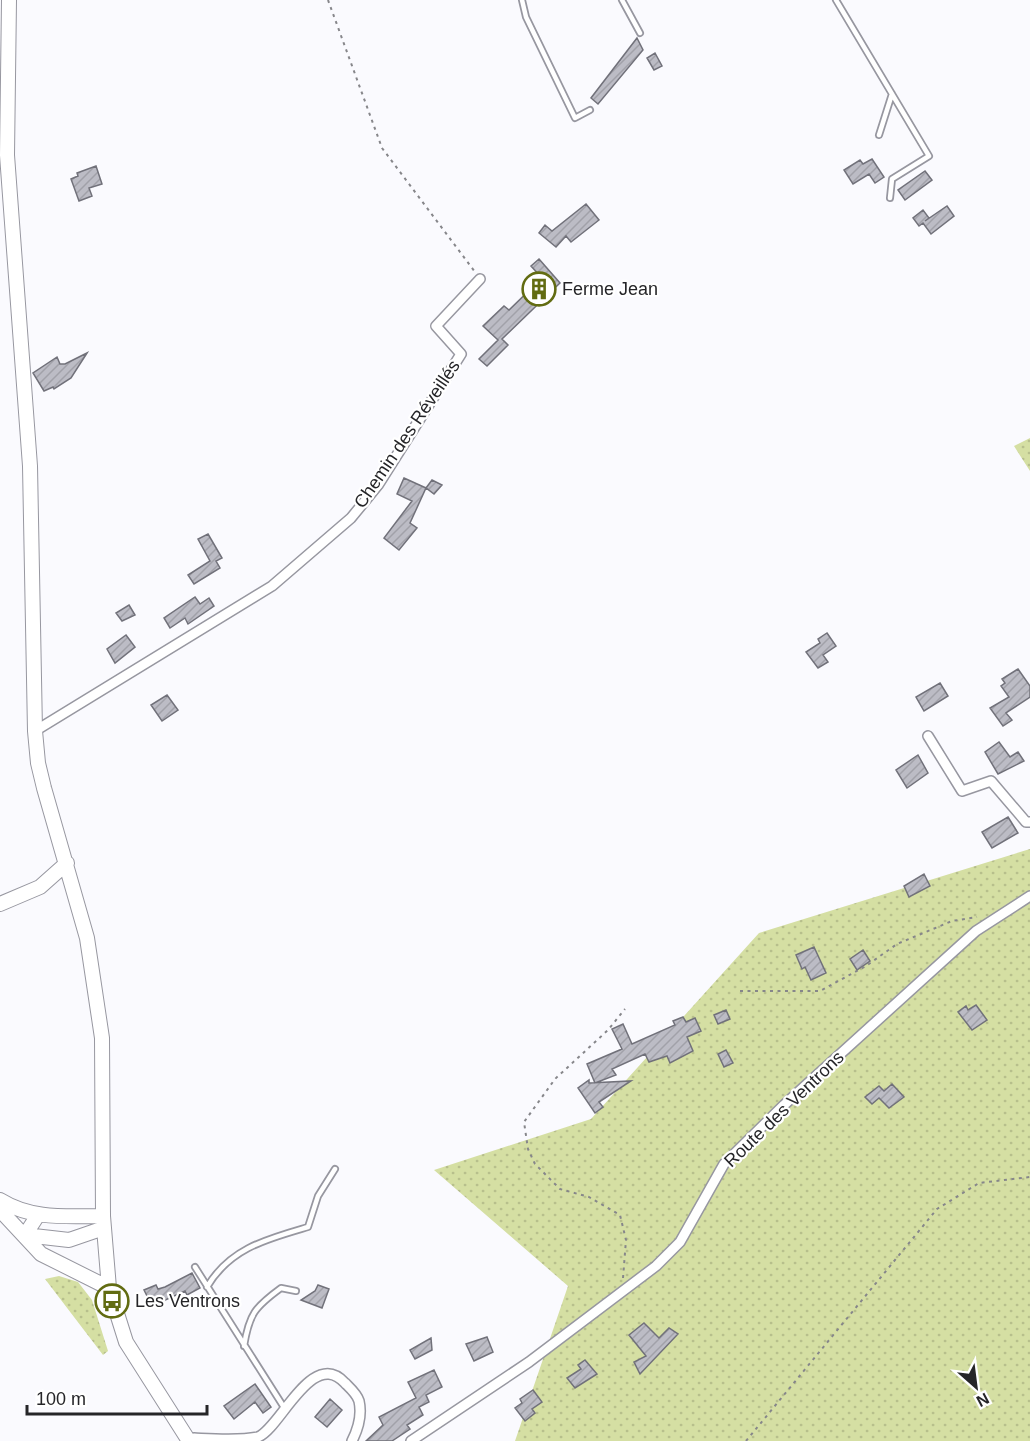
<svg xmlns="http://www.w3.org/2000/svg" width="1030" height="1441" viewBox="0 0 1030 1441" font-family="Arial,sans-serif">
<defs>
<pattern id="grass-dots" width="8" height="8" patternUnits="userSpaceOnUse" patternTransform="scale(1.5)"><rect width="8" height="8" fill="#d5dfa3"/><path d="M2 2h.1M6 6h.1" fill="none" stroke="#b7bf8c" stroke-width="1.8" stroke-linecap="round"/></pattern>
<pattern id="building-hatch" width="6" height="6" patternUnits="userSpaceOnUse" patternTransform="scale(1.5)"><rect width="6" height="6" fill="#bcbcc5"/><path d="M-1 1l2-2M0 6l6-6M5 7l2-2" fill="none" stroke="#a1a1a9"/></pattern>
</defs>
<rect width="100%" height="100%" fill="#fafafe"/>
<path fill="url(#grass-dots)" d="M 1030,438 L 1030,471 L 1014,446 Z
M 1030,849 L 1030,1441 L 515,1441 L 568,1286 L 434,1170 L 591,1119 L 759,933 Z
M 59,1276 L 78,1282 L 92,1300 L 108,1351 L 103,1355 L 45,1279 Z"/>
<path fill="url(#building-hatch)" stroke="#71717a" stroke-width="1.5" d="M 637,38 L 643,50 L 598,104 L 591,98 Z
M 655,53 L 662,66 L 654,70 L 647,58 Z
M 872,159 L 884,177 L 875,183 L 869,174 L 853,184 L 844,170 L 860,160 L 863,164 Z
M 96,166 L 102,184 L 89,188 L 92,196 L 79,201 L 71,179 L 78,176 L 77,173 Z
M 925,171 L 932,180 L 905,200 L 898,190 Z
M 586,204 L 599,220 L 571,242 L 566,236 L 556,247 L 539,233 L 545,225 L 552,231 Z
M 947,206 L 954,216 L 931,234 L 923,223 L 919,226 L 913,218 L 923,210 L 929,218 L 925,221 Z
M 539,259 L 560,283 L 502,339 L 508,345 L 487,366 L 479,359 L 498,340 L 483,326 L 504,306 L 509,310 L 542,278 L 531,266 Z
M 87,353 L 71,378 L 54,389 L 53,387 L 44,391 L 33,373 L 57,357 L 60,364 L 65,364 Z
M 404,478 L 426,488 L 432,480 L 442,485 L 434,494 L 426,488 L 410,523 L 417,528 L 399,550 L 384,538 L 412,501 L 397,494 Z
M 208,534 L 222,558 L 216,561 L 220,568 L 194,584 L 188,575 L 210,561 L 198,539 Z
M 195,597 L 200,604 L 209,598 L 214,606 L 188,624 L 185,618 L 170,628 L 164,618 Z
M 129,605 L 135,615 L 122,621 L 116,613 Z
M 827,633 L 836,646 L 823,655 L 828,662 L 818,668 L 806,652 L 820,643 L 818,639 Z
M 126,635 L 135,647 L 115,663 L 107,649 Z
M 1018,669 L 1030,686 L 1030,697 L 1006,713 L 1012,720 L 1003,726 L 990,708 L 1009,697 L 1001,686 L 1005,683 L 1002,679 Z
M 940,683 L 948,696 L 924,711 L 916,697 Z
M 167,695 L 178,710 L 162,721 L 151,705 Z
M 999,742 L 1010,757 L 1018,752 L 1024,761 L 998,774 L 985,752 Z
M 918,755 L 928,773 L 907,788 L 896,770 Z
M 1008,817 L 1018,833 L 992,848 L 982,832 Z
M 924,874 L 930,886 L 909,897 L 904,886 Z
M 814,947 L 826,973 L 811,980 L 805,967 L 802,969 L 796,955 Z
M 863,950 L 870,961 L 857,970 L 850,959 Z
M 976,1005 L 987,1020 L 972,1030 L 958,1012 L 966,1006 L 968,1010 Z
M 726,1010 L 730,1019 L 718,1024 L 714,1015 Z
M 683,1017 L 686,1022 L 695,1018 L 701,1031 L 687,1037 L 693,1051 L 670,1063 L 667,1056 L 649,1062 L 645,1054 L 612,1069 L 616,1075 L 595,1083 L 587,1064 L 622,1049 L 612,1029 L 623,1024 L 632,1044 L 675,1025 L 673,1021 Z
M 726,1050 L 733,1063 L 724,1067 L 718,1054 Z
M 589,1080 L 589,1083 L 631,1081 L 599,1102 L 603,1107 L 595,1113 L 578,1088 Z
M 892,1084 L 904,1097 L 889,1108 L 879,1098 L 872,1104 L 865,1097 L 879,1086 L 884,1091 Z
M 192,1273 L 200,1288 L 187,1295 L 185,1291 L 152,1306 L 144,1290 L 156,1285 L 158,1289 L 165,1287 Z
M 318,1285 L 329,1289 L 322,1308 L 301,1300 L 315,1291 Z
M 644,1323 L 659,1338 L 669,1328 L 678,1334 L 640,1374 L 634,1362 L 646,1356 L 629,1335 Z
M 487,1337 L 493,1352 L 474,1361 L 466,1344 Z
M 431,1338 L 432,1350 L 415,1359 L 410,1350 Z
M 585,1360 L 597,1374 L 575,1388 L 567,1378 L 581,1369 L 578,1365 Z
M 434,1370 L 442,1387 L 426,1395 L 429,1402 L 419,1407 L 423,1415 L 407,1425 L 410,1429 L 392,1441 L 366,1441 L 383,1425 L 379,1417 L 416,1398 L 408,1382 Z
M 255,1384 L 271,1407 L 263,1413 L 255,1402 L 234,1419 L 224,1406 Z
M 533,1390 L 542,1402 L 532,1409 L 535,1413 L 525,1421 L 515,1408 L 522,1403 L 520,1399 Z
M 330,1399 L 342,1410 L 327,1427 L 315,1417 Z"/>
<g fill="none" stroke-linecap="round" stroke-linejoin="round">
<g stroke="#9797a0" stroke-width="8">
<path id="service" d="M 522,0 L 526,17 L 575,118 L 590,110
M 622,0 L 640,33
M 836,0 L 929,156 L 892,179 L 890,198
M 879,135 L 892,94
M 195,1267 L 285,1409
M 207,1287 C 230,1248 267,1239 308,1227 L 318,1196 L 335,1169
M 244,1346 C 249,1314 255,1307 281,1288 L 296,1291"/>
</g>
<g stroke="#9797a0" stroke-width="12">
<path id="minor" d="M 35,731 L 272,586 L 351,518 L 378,485 L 461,354 L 436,326 L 480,279
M 928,736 L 962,791 L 991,781 L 1026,822 L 1030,822
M 188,1441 L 194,1438 C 214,1439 239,1441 258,1437 C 280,1429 312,1347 345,1383 C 350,1388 357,1394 359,1401 C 362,1414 358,1429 352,1441
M 411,1441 L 529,1362 L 656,1266 L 680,1242 L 724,1164 L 784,1105 L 976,931 L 1030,896"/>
</g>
<g stroke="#9797a0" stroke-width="16">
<path id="secondary" d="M 9,0 L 7,155 L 30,466 L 35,731 L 38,763 L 44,788 L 87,938 L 102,1038 L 103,1216 L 109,1288 L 126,1342 L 189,1441
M 0,904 L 40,887 L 67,863
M 0,1200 C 32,1220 67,1216 103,1216
M 0,1210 L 41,1254 L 109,1288
M 38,1215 L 25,1235 L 69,1240 L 104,1228"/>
</g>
<path stroke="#86868a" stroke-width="2" stroke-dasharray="3 4.5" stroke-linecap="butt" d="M 328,0 L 382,148 L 475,272
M 740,991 L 820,991 L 866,966 L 897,944 L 952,921 L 977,917
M 623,1278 L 626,1240 L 620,1215 L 589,1197 L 560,1189 L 535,1164 L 528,1149 L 524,1122 L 555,1079 L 608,1030 L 625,1009
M 746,1441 L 937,1209 L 979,1183 L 1030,1177"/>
<use href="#service" stroke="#fff" stroke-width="4.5"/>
<use href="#minor" stroke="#fff" stroke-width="9"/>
<use href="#secondary" stroke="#fff" stroke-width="14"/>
</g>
<defs>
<g id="building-ring" transform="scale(1.725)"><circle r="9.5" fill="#fff" stroke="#626c12" stroke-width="1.5"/><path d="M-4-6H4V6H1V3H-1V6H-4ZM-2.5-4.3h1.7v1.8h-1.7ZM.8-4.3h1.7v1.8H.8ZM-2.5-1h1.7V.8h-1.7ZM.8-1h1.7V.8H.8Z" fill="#626c12"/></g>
<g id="bus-ring" transform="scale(1.725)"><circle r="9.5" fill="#fff" stroke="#626c12" stroke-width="1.5"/><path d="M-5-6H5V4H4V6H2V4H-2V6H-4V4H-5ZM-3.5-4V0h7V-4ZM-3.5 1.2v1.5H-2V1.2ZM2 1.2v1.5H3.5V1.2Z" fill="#626c12"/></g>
</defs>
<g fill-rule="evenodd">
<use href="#building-ring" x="539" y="289"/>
<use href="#bus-ring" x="112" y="1301"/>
</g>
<g text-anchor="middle" stroke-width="4.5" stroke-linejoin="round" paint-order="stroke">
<g font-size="18" fill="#252528" stroke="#fff" text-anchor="start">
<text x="562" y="295">Ferme Jean</text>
<text x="135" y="1307">Les Ventrons</text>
</g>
<g font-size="18" fill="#252528" stroke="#fff">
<text transform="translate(407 434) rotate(-56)" y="6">Chemin des Réveillés</text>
<text transform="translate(784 1109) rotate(-44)" y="6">Route des Ventrons</text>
</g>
</g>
<g transform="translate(976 1387) rotate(152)" stroke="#ffffff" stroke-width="4.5" paint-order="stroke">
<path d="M0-4.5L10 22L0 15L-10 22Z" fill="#252528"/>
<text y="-9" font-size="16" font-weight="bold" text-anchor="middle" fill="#252528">N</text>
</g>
<path d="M27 1405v9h180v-9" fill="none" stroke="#252528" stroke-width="3"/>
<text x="36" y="1405" font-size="18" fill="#252528" stroke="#ffffff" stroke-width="4.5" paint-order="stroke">100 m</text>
</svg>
